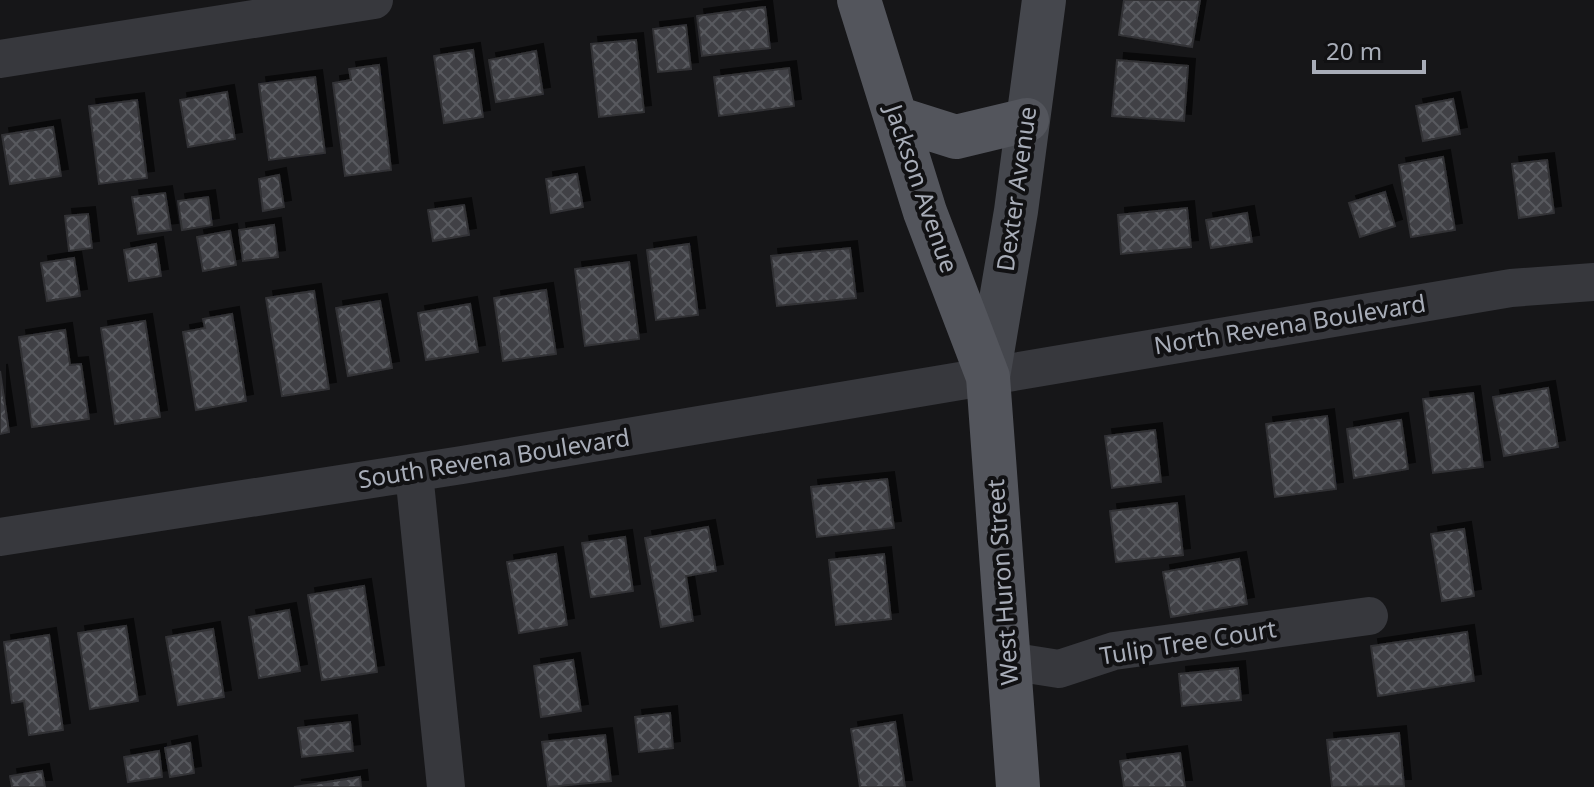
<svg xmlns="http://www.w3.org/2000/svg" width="1594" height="787" viewBox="0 0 1594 787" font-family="'Noto Sans',sans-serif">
<defs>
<pattern id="building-cross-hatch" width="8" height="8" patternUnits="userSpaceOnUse" patternTransform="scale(2)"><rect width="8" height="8" fill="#404145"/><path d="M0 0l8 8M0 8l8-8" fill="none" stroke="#595a5e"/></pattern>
<filter id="shadow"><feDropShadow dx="7" dy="-7" stdDeviation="0" flood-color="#0009"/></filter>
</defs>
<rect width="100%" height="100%" fill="#161618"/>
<path fill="url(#building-cross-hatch)" stroke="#303034" stroke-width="2" filter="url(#shadow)" d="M 1124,0 L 1200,0 L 1192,47 L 1119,35 Z
M 765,7 L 770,48 L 702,56 L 697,16 Z
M 686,25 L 691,69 L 658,72 L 653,29 Z
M 636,40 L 644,112 L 599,117 L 591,44 Z
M 473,50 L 483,117 L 444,123 L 434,56 Z
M 536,51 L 543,94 L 496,102 L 489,60 Z
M 1117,60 L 1188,66 L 1184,121 L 1112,116 Z
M 379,65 L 391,170 L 345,176 L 333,83 L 351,80 L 349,69 Z
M 789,68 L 794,106 L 719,116 L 714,77 Z
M 315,77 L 325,153 L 269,160 L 259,84 Z
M 227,92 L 235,139 L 188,147 L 180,100 Z
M 1453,99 L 1460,134 L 1423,141 L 1416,106 Z
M 137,100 L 147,178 L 99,184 L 89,106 Z
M 53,127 L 61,176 L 10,184 L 2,135 Z
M 1443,157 L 1455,230 L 1411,237 L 1399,165 Z
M 1547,160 L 1554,213 L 1519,218 L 1512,164 Z
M 577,174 L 583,207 L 551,213 L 546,179 Z
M 279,175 L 284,207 L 263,211 L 259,179 Z
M 1385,192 L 1395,226 L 1360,237 L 1349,203 Z
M 165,193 L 171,230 L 138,234 L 132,197 Z
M 208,197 L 212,225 L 182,230 L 178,201 Z
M 464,205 L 469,235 L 433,241 L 428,210 Z
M 1187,208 L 1191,247 L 1121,254 L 1118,215 Z
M 1247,213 L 1252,242 L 1211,248 L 1206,220 Z
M 88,214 L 92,248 L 69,251 L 65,216 Z
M 274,225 L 278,257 L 243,261 L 239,230 Z
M 230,231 L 236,265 L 203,271 L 197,237 Z
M 156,244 L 161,276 L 129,281 L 124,250 Z
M 689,244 L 698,315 L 656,320 L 647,250 Z
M 850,248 L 856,298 L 777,306 L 771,256 Z
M 74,258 L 80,296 L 47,301 L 41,263 Z
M 629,262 L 639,339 L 585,346 L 575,269 Z
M 546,290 L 556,354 L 503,361 L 494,298 Z
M 314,291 L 329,389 L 282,396 L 266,298 Z
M 380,301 L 392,368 L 348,376 L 336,308 Z
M 470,304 L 478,352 L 426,360 L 418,313 Z
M 232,314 L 246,401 L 196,410 L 183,332 L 205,328 L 203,319 Z
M 145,321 L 160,417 L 115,424 L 101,328 Z
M 65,330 L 70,365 L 81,364 L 89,419 L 32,427 L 19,337 Z
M 0,371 L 9,432 L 0,434 Z
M 1548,388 L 1558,447 L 1504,456 L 1493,397 Z
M 1473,393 L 1483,467 L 1433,473 L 1423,399 Z
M 1327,416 L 1336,489 L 1275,497 L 1266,424 Z
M 1401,420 L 1408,469 L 1354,478 L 1347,429 Z
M 1155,430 L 1161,482 L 1112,488 L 1105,436 Z
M 887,479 L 894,528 L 817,537 L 811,487 Z
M 1177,503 L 1183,555 L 1116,562 L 1110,511 Z
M 708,527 L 716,571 L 686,576 L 693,621 L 661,627 L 645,538 Z
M 1464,529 L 1474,596 L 1442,601 L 1431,534 Z
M 625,537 L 633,591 L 591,597 L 582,543 Z
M 556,554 L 567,625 L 519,633 L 507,562 Z
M 884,554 L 891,619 L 836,625 L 829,560 Z
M 1239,559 L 1247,604 L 1171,617 L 1163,572 Z
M 364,586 L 377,672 L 322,680 L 308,595 Z
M 289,610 L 300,671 L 259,678 L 249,617 Z
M 126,626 L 138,701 L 90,709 L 78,633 Z
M 213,629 L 224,697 L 178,705 L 166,637 Z
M 1467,632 L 1474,681 L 1378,696 L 1371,646 Z
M 49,635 L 63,730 L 29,735 L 24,701 L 12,703 L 4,642 Z
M 573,660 L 581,711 L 541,717 L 534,666 Z
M 1238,668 L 1241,700 L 1182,706 L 1179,674 Z
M 670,713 L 673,748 L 639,752 L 635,717 Z
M 350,722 L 353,751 L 302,757 L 298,728 Z
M 895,722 L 905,787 L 860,787 L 851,729 Z
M 1399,733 L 1404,786 L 1332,787 L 1327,740 Z
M 605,735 L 611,781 L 548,787 L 542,742 Z
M 190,743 L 194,773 L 170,777 L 165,748 Z
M 159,751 L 162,777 L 128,782 L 124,757 Z
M 1180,753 L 1185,787 L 1124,787 L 1120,761 Z
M 42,771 L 45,787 L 12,787 L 10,776 Z
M 360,777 L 361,787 L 294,787 Z"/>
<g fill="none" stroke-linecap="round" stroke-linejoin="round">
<path stroke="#37383d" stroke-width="38" d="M 0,59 L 374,0
M 414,473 L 446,787
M 0,537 L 462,465 L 1511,288 L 1594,282
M 1008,661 L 1059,669 L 1114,651 L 1369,616"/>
<path stroke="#45474d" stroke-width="44" d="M 988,377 L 1016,211 L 1044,0"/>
<path stroke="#53555c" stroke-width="44" d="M 859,0 L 925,212 L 988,377 L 1018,787
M 896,118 L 956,137 L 1027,120"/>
</g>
<g text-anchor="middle" stroke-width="8" stroke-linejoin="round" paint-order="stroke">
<g font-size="24" fill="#a8adb8" stroke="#111113">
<text transform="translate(921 189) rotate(71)" y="8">Jackson Avenue</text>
<text transform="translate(1017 189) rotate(-82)" y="8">Dexter Avenue</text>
<text transform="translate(1290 325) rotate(-9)" y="8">North Revena Boulevard</text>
<text transform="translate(494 459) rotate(-9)" y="8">South Revena Boulevard</text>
<text transform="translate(1003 582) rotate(-94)" y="8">West Huron Street</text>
<text transform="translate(1188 643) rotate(-9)" y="8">Tulip Tree Court</text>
</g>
</g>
<path d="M1314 60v12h110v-12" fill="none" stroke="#a8adb8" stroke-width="4"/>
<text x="1326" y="60" font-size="24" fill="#a8adb8" stroke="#111113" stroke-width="6" paint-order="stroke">20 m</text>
</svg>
